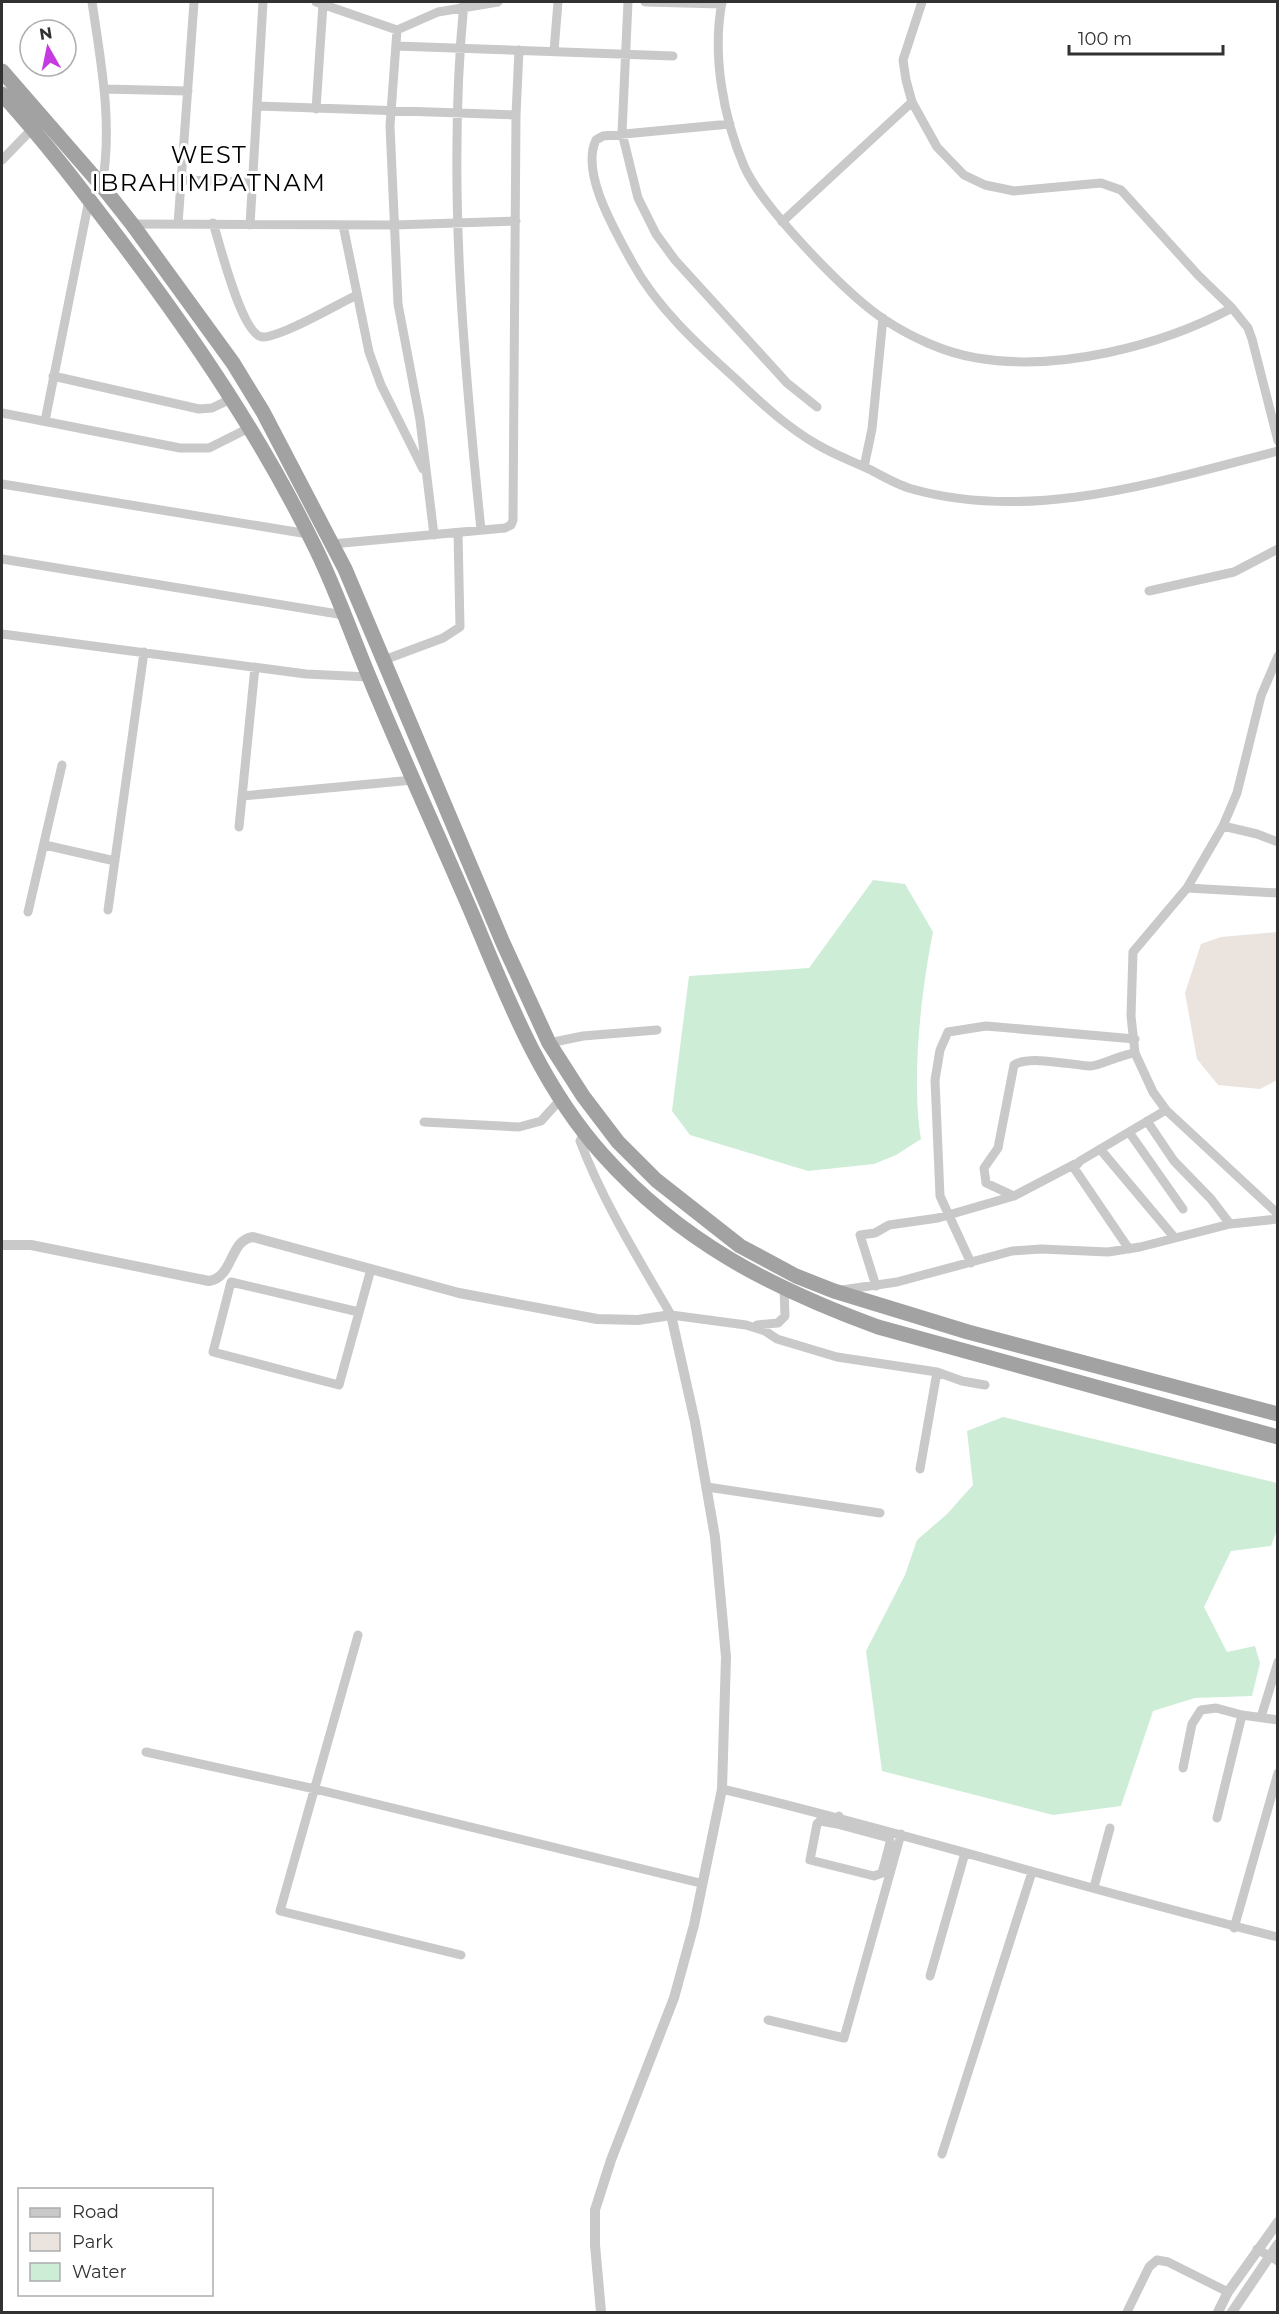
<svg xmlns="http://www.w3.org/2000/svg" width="1279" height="2314" viewBox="0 0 1279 2314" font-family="Montserrat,sans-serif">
<rect width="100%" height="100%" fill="#fff"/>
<path fill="#ebe3de" d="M 1277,932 L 1277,1080 L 1260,1089 L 1218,1085 L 1197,1059 L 1185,993 L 1201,944 L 1221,937 Z"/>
<path fill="#ceedd7" d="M 873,880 L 905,884 L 933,932 C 921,992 911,1079 921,1139 L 896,1155 L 874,1164 L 808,1171 L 690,1135 L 672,1111 L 689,976 L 809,968 Z
M 1003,1417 L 1277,1483 L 1277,1530 L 1271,1546 L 1231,1551 L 1204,1607 L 1227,1652 L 1255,1646 L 1260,1663 L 1252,1696 L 1195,1698 L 1153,1711 L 1121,1806 L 1053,1815 L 882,1771 L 866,1651 L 905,1575 L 917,1540 L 947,1514 L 973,1485 L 967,1431 Z"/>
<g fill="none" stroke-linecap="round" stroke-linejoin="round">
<path stroke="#c9c9c9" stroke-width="9" d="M 92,2 C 101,63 113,124 102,186
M 316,2 L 397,30 L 438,12 L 498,2
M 464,2 C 447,178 463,354 481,530
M 628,2 L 622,133 L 638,198 L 656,234 L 675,260 L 787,383 L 817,407
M 645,2 L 722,4
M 722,2 C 712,54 723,117 744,166 C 762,207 847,295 885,320 C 911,337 945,353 977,358 C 1058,372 1161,346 1232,308 L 1248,328 L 1252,339 L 1278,441
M 922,2 L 903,60 L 906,80 L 912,102 L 937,147 L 964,175 L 985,185 L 1014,191 L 1101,183 L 1121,190 L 1198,275 L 1232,308
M 397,30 L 390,126 L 398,304 L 420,420 L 434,535
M 396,46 L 673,56
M 554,51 L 558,2
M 104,89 L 188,91
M 258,106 L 516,115
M 316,109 L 323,4
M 730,124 L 603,136 L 596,140 C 580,173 616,232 632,262 C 657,308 699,346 737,380 C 762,404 788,428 818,445 C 835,455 854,462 871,470 C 884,477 898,485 912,489 C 1033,523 1161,481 1278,451
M 2,160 L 33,128
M 181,180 L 253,182
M 782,222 L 912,102
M 213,223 C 220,244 242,337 263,337 C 281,337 336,305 355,296
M 132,224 L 394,225 L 516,221
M 178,224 L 194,2
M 250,225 L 263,2
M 343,225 L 369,352 L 381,385 L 423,469
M 53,376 L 199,409 L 212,408 L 233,398
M 2,413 L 180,448 L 209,448 L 251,427
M 45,421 L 89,200
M 864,467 L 872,429 L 883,318
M 2,484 L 308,534
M 332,544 L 505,528 L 511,525 L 513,520 L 516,115 L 519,50
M 2,559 L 344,615
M 1149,591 L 1234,572 L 1278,549
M 2,634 L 306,674 L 369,677
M 1278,656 L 1261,696 L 1237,793 L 1223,826 L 1187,888 L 1133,952 L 1131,1016 L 1135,1053 L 1153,1092 L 1166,1110 L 1278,1214
M 384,660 L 443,638 L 460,627 L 458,533
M 242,796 L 413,780
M 1223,826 L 1257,834 L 1278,842
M 239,827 L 255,667
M 45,845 L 115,861
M 1187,888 L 1278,893
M 108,910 L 144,652
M 28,912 L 62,765
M 549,1043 L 583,1036 L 657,1030
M 1147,1121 L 1174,1161 L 1211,1199 L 1230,1224
M 424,1122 L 519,1127 L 541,1121 L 560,1100
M 1129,1132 L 1183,1209
M 584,1133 L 580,1141 C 603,1202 638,1258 671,1315 L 746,1325 L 765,1331 L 777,1339 L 837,1357 L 937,1372 L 962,1381 L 985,1385
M 1100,1149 L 1174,1237
M 1014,1196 L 986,1183 L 984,1168 L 998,1148 L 1014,1065 C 1029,1055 1071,1065 1090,1066 C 1097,1067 1122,1054 1135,1053
M 1129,1249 L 1074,1168 L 1080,1161 L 1166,1110
M 971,1263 L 940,1196 L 935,1080 L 940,1050 L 948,1032 L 986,1026 L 1135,1039
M 876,1286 L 860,1235 L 875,1233 L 889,1225 L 938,1218 L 1014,1196 L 1075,1164
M 842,1290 L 897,1282 L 1012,1251 L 1041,1249 L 1108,1252 L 1140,1247 L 1230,1224 L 1278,1219
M 359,1312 L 231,1282 L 213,1352 L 339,1385 L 371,1269
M 757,1325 L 778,1323 L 785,1316 L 784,1289
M 920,1469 L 937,1372
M 707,1487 L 880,1513
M 358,1635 L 280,1911 L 461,1955
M 1261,1717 L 1278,1662
M 146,1752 L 315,1789 L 700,1883
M 1183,1768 L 1192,1724 L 1201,1710 L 1216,1708 L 1242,1715
M 722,1789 C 908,1833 1091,1891 1278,1937
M 1217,1818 L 1242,1715 L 1278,1720
M 837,1824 L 889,1838 L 890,1843 L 882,1873 L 874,1876 L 810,1860 L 817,1824 L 820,1821 L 837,1824 L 839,1816
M 1094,1887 L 1110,1828
M 1234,1928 L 1278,1773
M 930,1976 L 965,1853
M 768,2020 L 844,2038 L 901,1834
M 942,2154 L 1032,1872
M 1257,2249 L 1278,2261
M 1127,2312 L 1149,2267 L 1157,2260 L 1168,2262 L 1228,2292"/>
<path stroke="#c9c9c9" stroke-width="10" d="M 2,1245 L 31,1245 L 209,1281 C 234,1277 229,1240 253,1237 L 459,1293 L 597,1319 L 638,1320 L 671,1315 L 695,1422 L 715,1537 L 726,1657 L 722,1789 L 694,1925 L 674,1998 L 611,2160 L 595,2210 L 595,2245 L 601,2312
M 1218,2312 L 1228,2292 L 1278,2222
M 1232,2312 L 1278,2244"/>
<path stroke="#a2a2a2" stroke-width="15" d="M 2,71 L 102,186 L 132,224 L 233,363 L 263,412 L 345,569 L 503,943 L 549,1043 L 583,1096 L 618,1142 L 656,1180 L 740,1246 L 796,1276 L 834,1291 L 968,1332 L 1278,1414
M 2,94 C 44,140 82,190 120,240 C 194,338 262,438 316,549 C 337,592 352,636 370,679 C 403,759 439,837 473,916 C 508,1000 541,1086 603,1155 C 680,1241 771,1288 878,1327 L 1278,1437"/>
</g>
<g text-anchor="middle" stroke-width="6" stroke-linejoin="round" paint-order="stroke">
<g font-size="24" letter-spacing="1.5" fill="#000" stroke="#fff">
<text x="209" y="163">WEST<tspan x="209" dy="28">IBRAHIMPATNAM</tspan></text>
</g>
</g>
<rect width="1279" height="2314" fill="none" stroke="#323232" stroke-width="6"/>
<rect x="18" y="2188" width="195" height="108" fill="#ffffff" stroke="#adadad" stroke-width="1.5"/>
<rect x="30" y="2208" width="30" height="9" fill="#c9c9c9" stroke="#adadad" stroke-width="1.5"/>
<text x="72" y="2218" font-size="18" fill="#323232">Road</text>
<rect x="30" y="2233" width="30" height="18" fill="#ebe3de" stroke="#adadad" stroke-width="1.5"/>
<text x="72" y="2248" font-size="18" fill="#323232">Park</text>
<rect x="30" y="2263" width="30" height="18" fill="#ceedd7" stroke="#adadad" stroke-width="1.5"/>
<text x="72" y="2278" font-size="18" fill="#323232">Water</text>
<g transform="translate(48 48) rotate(351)"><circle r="28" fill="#ffffff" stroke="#adadad" stroke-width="1.5"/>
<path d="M0-4.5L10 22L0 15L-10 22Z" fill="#c63be1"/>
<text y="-9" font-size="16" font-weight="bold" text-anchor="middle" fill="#323232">N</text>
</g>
<path d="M1069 45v9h154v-9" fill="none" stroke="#323232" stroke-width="3"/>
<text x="1078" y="45" font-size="18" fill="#323232" stroke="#ffffff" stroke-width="4.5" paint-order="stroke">100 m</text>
</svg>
